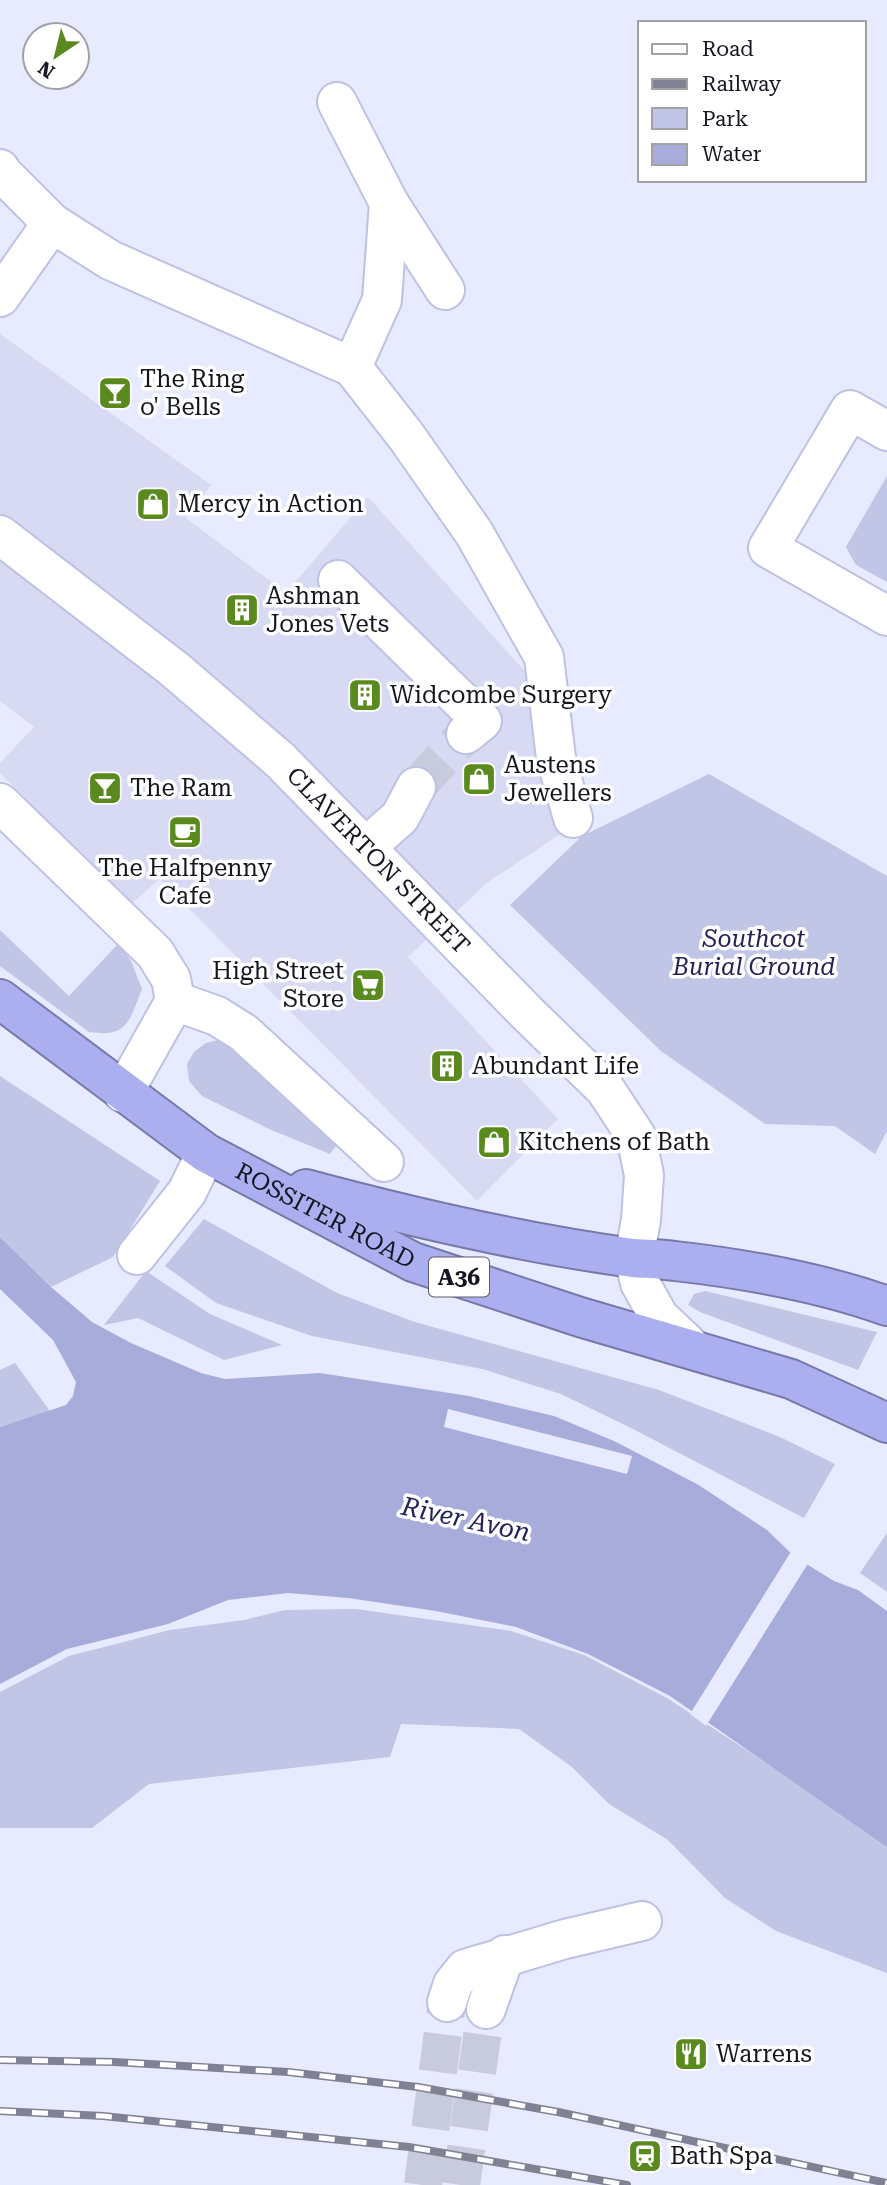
<svg xmlns="http://www.w3.org/2000/svg" width="887" height="2185" viewBox="0 0 887 2185" font-family="'Roboto Serif',serif">
<rect width="100%" height="100%" fill="#e8eaff"/>
<path fill="#d8daf4" d="M 0,334 L 211,485 L 186,518 L 286,593 L 368,497 L 530,677 L 568,829 L 488,882 L 408,957 L 558,1119 L 477,1201 L 160,879 L 130,905 L 0,773 L 0,763 L 34,727 L 0,701 Z"/>
<path fill="#c1c5e6" d="M 887,476 L 887,582 L 856,565 L 846,547 Z
M 709,774 L 887,876 L 887,1131 L 875,1154 L 835,1126 L 765,1124 L 661,1051 L 510,905 L 582,836 Z
M 0,930 L 69,996 L 119,943 L 131,961 L 142,989 C 129,1021 128,1038 89,1032 L 0,966 Z
M 222,1039 L 345,1134 L 330,1154 L 269,1129 L 202,1096 L 189,1081 L 187,1064 L 194,1052 L 206,1043 Z
M 0,1076 L 160,1181 L 113,1257 L 51,1287 L 0,1237 Z
M 204,1219 L 337,1293 L 415,1322 L 659,1390 L 780,1437 L 835,1464 L 804,1518 L 633,1429 L 561,1394 L 482,1369 L 312,1336 L 216,1303 L 165,1266 Z
M 146,1271 L 210,1314 L 282,1345 L 224,1360 L 138,1318 L 104,1325 Z
M 705,1291 L 877,1332 L 858,1370 L 700,1312 L 688,1305 L 694,1294 Z
M 15,1363 L 50,1411 L 0,1427 L 0,1370 Z
M 887,1533 L 887,1592 L 860,1573 Z
M 356,1609 L 511,1631 L 584,1655 L 667,1698 L 887,1842 L 887,1973 L 776,1931 L 725,1898 L 668,1840 L 609,1804 L 572,1767 L 519,1729 L 401,1724 L 390,1757 L 149,1784 L 92,1828 L 0,1828 L 0,1692 L 69,1656 L 170,1630 L 244,1620 L 285,1610 Z"/>
<path fill="#a8acda" d="M 0,1237 L 51,1287 L 92,1322 L 131,1343 L 201,1373 L 225,1379 L 320,1373 L 469,1396 L 554,1416 L 614,1441 L 697,1484 L 767,1530 L 795,1557 L 834,1581 L 858,1590 L 887,1611 L 887,1847 L 670,1696 L 588,1654 L 516,1627 L 436,1611 L 348,1598 L 288,1593 L 228,1600 L 168,1624 L 67,1649 L 0,1684 L 0,1427 L 66,1405 L 73,1396 L 76,1382 L 53,1340 L 0,1289 Z"/>
<path fill="#e8eaff" d="M 448,1409 L 632,1456 L 627,1474 L 444,1427 Z
M 792,1550 L 809,1562 L 706,1726 L 690,1714 Z"/>
<g fill="none" stroke-linecap="round" stroke-linejoin="round">
<path stroke="#c8cade" stroke-width="38" stroke-dasharray="38 19" stroke-linecap="butt" d="M 416,787 L 466,734
M 423,2185 L 447,2002
M 461,2185 L 486,2009"/>
<g stroke="#bec1e3" stroke-width="42">
<g id="minor">
<path d="M 337,102 L 389,203 L 445,290"/>
<path d="M 0,169 L 2,173 L 52,223 L 110,260 L 352,367 L 406,436 L 474,533 L 544,657 L 556,758 L 573,818"/>
<path d="M 0,297 L 52,223"/>
<path d="M 352,367 L 382,300 L 389,203"/>
<path d="M 887,431 L 850,410 L 768,548 L 887,616"/>
<path id="s1" d="M 0,535 L 174,669 L 280,760 L 527,1013 L 605,1089 L 636,1136 L 644,1175 L 641,1220 L 634,1258 L 640,1283 L 659,1317 L 693,1349"/>
<path d="M 338,580 L 482,721 L 466,734"/>
<path d="M 0,803 L 155,953 L 171,979 L 175,1001 L 123,1093"/>
<path d="M 366,847 L 400,817 L 416,787"/>
<path d="M 175,1001 L 217,1016 L 244,1033 L 384,1162"/>
<path d="M 137,1255 L 187,1192 L 206,1153"/>
<path d="M 447,2002 L 453,1984 L 465,1969 L 565,1939 L 642,1921"/>
<path d="M 486,2009 L 505,1955"/>
</g>
</g>
<g stroke="#7679a8" stroke-width="42">
<g id="highway">
<path id="s2" d="M 0,999 L 206,1153 L 413,1262 L 580,1317 L 791,1379 L 887,1423"/>
<path d="M 306,1189 C 414,1218 522,1243 633,1258 C 647,1259 661,1259 675,1261 C 746,1269 820,1282 887,1306"/>
</g>
</g>
<use href="#minor" stroke="#fff" stroke-width="38"/>
<use href="#highway" stroke="#abaff0" stroke-width="38"/>
<g stroke="#808293" stroke-width="8">
<path id="rail" d="M 0,2060 L 115,2062 L 288,2072 L 418,2087 L 558,2112 L 887,2183
M 0,2111 L 103,2116 L 409,2147 L 627,2185"/>
</g>
<use href="#rail" stroke="#fff" stroke-width="5" stroke-dasharray="16" stroke-linecap="butt"/>
</g>
<defs>
<g id="bar-square" transform="scale(1.75)"><rect x="-9" y="-9" width="18" height="18" rx="4" fill="#5a8a1e" stroke="#fff"/><path d="M-6-5H6L.8 .8V4.5H3.5V6h-7V4.5H-.8V.8Z" fill="#fff"/></g>
<g id="shop-square" transform="scale(1.75)"><rect x="-9" y="-9" width="18" height="18" rx="4" fill="#5a8a1e" stroke="#fff"/><path d="M-5-2.5h2.3a2.7 3.5 0 0 1 5.4 0H5L5.5 6h-11ZM-1.5-2.5h3a1.5 2.3 0 0 0-3 0Z" fill="#fff"/></g>
<g id="building-square" transform="scale(1.75)"><rect x="-9" y="-9" width="18" height="18" rx="4" fill="#5a8a1e" stroke="#fff"/><path d="M-4-6H4V6H1V3H-1V6H-4ZM-2.5-4.3h1.7v1.8h-1.7ZM.8-4.3h1.7v1.8H.8ZM-2.5-1h1.7V.8h-1.7ZM.8-1h1.7V.8H.8Z" fill="#fff"/></g>
<g id="cafe-square" transform="scale(1.75)"><rect x="-9" y="-9" width="18" height="18" rx="4" fill="#5a8a1e" stroke="#fff"/><path d="M-5.5-4.5H6V0H3Q3 3.5 0 3.5H-2.5Q-5.5 3.5-5.5 0ZM3-3.2v2h1.7v-2ZM-6 4.5H4V6H-6Z" fill="#fff"/></g>
<g id="supermarket-square" transform="scale(1.75)"><rect x="-9" y="-9" width="18" height="18" rx="4" fill="#5a8a1e" stroke="#fff"/><path d="M-6-5.5h2.5l.6 2H6L4.5 2H-2.5L-4.4-4H-6ZM-1.5 3.2a1.3 1.3 0 1 0 .1 0ZM3 3.2a1.3 1.3 0 1 0 .1 0Z" fill="#fff"/></g>
<g id="restaurant-square" transform="scale(1.75)"><rect x="-9" y="-9" width="18" height="18" rx="4" fill="#5a8a1e" stroke="#fff"/><path d="M-5-6h1v4h1v-4h1v4h1v-4h1v5L-1.5 .5V6h-2V.5L-5-1ZM5-6V6H3V1.5H1.5Q1.5-4 5-6Z" fill="#fff"/></g>
<g id="station-square" transform="scale(1.75)"><rect x="-9" y="-9" width="18" height="18" rx="4" fill="#5a8a1e" stroke="#fff"/><path d="M-3-6H3Q5-6 5-4V2Q5 4 3 4L4.5 6H3L1.5 4h-3L-3 6H-4.5L-3 4Q-5 4-5 2V-4Q-5-6-3-6ZM-3.5-4v3h7v-3ZM-3.5 1v1.5H-2V1ZM2 1v1.5H3.5V1Z" fill="#fff"/></g>
</defs>
<g fill-rule="evenodd">
<use href="#bar-square" x="115" y="393"/>
<use href="#shop-square" x="153" y="504"/>
<use href="#building-square" x="242" y="610"/>
<use href="#building-square" x="365" y="695"/>
<use href="#shop-square" x="479" y="779"/>
<use href="#bar-square" x="105" y="788"/>
<use href="#cafe-square" x="185" y="832"/>
<use href="#supermarket-square" x="368" y="985"/>
<use href="#building-square" x="447" y="1066"/>
<use href="#shop-square" x="494" y="1142"/>
<use href="#restaurant-square" x="691" y="2054"/>
<use href="#station-square" x="645" y="2156"/>
</g>
<g text-anchor="middle" stroke-width="7" stroke-linejoin="round" paint-order="stroke">
<rect fill="#fff" stroke="#5a5b64" stroke-width="2" x="429" y="1257.5" width="60" height="39" rx="5"/>
<g font-size="23" font-weight="bold" fill="#141521">
<text x="459" y="1285">A36</text>
</g>
<g font-size="24" fill="#141521" stroke="#fff" text-anchor="start">
<text x="140" y="387">The Ring<tspan x="140" dy="28">o' Bells</tspan></text>
<text x="178" y="512">Mercy in Action</text>
<text x="266" y="604">Ashman<tspan x="266" dy="28">Jones Vets</tspan></text>
<text x="390" y="703">Widcombe Surgery</text>
<text x="504" y="773">Austens<tspan x="504" dy="28">Jewellers</tspan></text>
<text x="130" y="796">The Ram</text>
<text x="185" y="876" text-anchor="middle">The Halfpenny<tspan x="185" dy="28">Cafe</tspan></text>
<text x="344" y="979" text-anchor="end">High Street<tspan x="344" dy="28">Store</tspan></text>
<text x="472" y="1074">Abundant Life</text>
<text x="518" y="1150">Kitchens of Bath</text>
<text x="716" y="2062">Warrens</text>
<text x="670" y="2164">Bath Spa</text>
</g>
<g font-size="24" fill="#141521" stroke="#fff">
<text dy="8" stroke="none"><textPath href="#s1" startOffset="500">CLAVERTON STREET</textPath></text>
<text dy="8" stroke="none"><textPath href="#s2" startOffset="392">ROSSITER ROAD</textPath></text>
</g>
<g font-size="24" font-style="italic" fill="#242058" stroke="#fff">
<text x="754" y="947">Southcot<tspan x="754" dy="28">Burial Ground</tspan></text>
</g>
<g font-size="26" font-style="italic" fill="#242158" stroke="#fff">
<text transform="translate(466 1519) rotate(12)" y="9">River Avon</text>
</g>
</g>
<rect x="638" y="21" width="228" height="161" fill="#ffffff" stroke="#a1a1a6" stroke-width="2"/>
<rect x="652" y="44" width="35" height="10" fill="#ffffff" stroke="#a1a1a6" stroke-width="2"/>
<text x="702" y="56" font-size="21" fill="#141521">Road</text>
<rect x="652" y="79" width="35" height="10" fill="#808293" stroke="#a1a1a6" stroke-width="2"/>
<text x="702" y="91" font-size="21" fill="#141521">Railway</text>
<rect x="652" y="108" width="35" height="21" fill="#c1c5e6" stroke="#a1a1a6" stroke-width="2"/>
<text x="702" y="126" font-size="21" fill="#141521">Park</text>
<rect x="652" y="144" width="35" height="21" fill="#a8acda" stroke="#a1a1a6" stroke-width="2"/>
<text x="702" y="161" font-size="21" fill="#141521">Water</text>
<g transform="translate(56 56) rotate(215)"><circle r="33" fill="#ffffff" stroke="#a1a1a6" stroke-width="2"/>
<path d="M0-5L12 26L0 18L-12 26Z" fill="#5a8a1e"/>
<text y="-10" font-size="19" font-weight="bold" text-anchor="middle" fill="#141521">N</text>
</g>
</svg>
